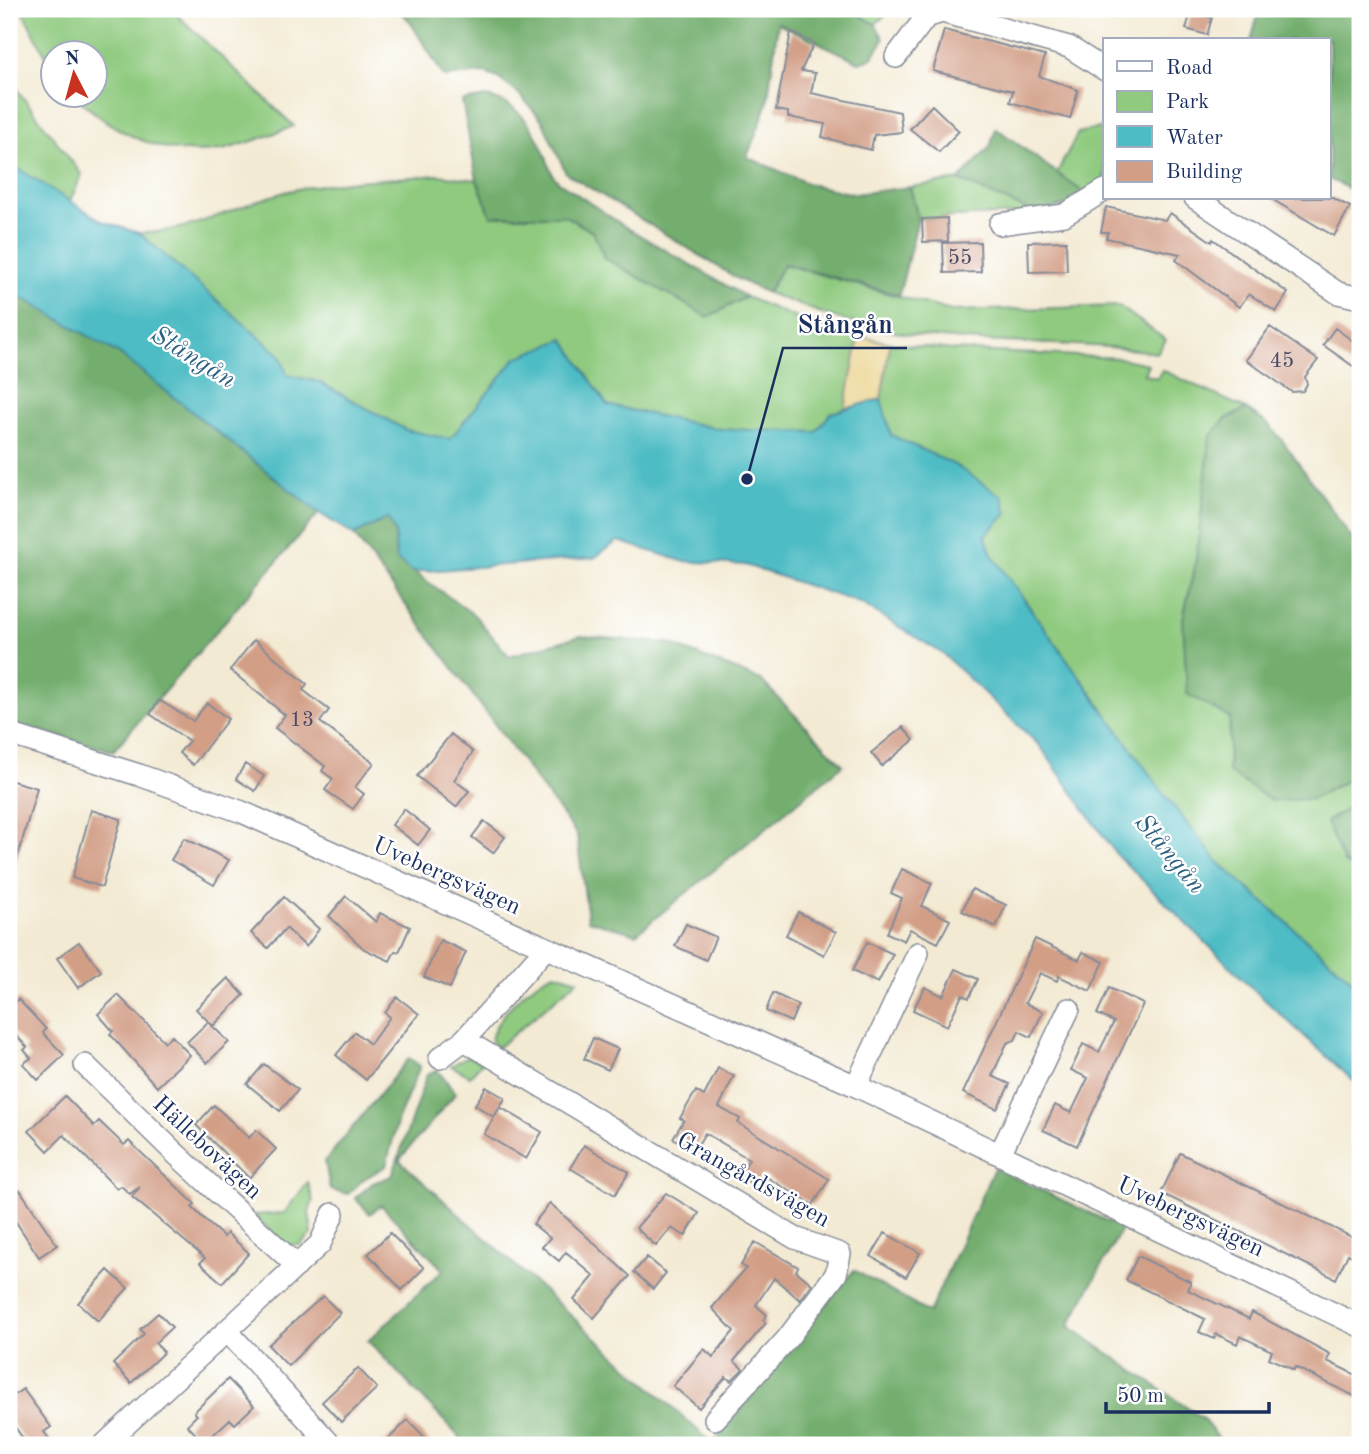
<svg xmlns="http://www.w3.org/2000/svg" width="1369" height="1454" viewBox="0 0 1369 1454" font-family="'Old Standard TT',serif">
<rect width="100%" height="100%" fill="#fff"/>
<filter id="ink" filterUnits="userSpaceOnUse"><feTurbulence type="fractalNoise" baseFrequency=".0143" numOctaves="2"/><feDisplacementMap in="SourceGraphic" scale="14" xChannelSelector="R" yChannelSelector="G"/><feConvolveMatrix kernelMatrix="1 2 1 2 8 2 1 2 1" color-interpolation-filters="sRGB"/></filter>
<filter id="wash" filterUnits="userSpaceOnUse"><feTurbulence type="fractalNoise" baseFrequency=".00686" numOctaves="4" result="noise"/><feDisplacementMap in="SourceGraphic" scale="28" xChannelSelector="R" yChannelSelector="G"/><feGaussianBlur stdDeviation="1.57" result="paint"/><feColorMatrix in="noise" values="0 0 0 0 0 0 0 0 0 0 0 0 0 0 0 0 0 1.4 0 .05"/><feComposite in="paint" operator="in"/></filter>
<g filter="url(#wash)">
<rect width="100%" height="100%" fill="#f3ead3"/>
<path fill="#8fca7f" stroke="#557c6e" stroke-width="2" d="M 21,9 L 171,9 L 294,126 C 270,135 246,145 221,150 C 166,159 112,133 75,95 L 94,94 L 94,52 L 52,52 L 52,67 Z
M 848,9 L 894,9 L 875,24 Z
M 9,79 L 82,175 L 69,203 L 9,163 Z
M 1105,127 L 1105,179 L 1084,193 L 1057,173 L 1078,133 Z
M 438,175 L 477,180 L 491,216 L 565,216 L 593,232 L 605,258 L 708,316 L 746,297 L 811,324 L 859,336 L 845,409 L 831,413 L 816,432 L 719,429 L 607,405 L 564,339 L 516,358 L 450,440 L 406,430 L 319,382 L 287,375 L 139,233 C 196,233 238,203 293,190 C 340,180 390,179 438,175 Z
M 959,180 L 1034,213 L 918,219 L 910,187 Z
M 783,264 L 951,311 L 1119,306 L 1166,340 L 1157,353 C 1071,339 981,347 895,332 C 851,325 809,309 768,293 Z
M 890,343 L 953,350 L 1119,358 L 1148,364 L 1144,374 L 1157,378 L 1162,370 L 1246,409 L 1224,420 L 1204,490 L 1196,560 L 1183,619 L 1230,718 L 1228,772 L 1312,799 L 1357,774 L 1360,780 L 1360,801 L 1326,822 L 1344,863 L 1360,871 L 1360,987 L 1218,862 L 1166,797 L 992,555 L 985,535 L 1007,514 L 955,465 L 890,435 L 881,399 Z
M 555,973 L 578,980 L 497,1048 L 491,1041 C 493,1019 534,979 555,973 Z
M 468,1056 L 483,1062 L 470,1076 L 451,1066 Z
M 308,1182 L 313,1201 L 309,1212 L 312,1234 L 300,1245 L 287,1245 L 253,1215 L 284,1213 Z"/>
<path fill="#73ae6e" stroke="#476e66" stroke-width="2" d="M 397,9 L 848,9 L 875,24 L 884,39 L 872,58 L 859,62 L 778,23 L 767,105 L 747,157 L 809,184 L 854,194 L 910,187 L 918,219 L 899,295 L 784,264 L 767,293 L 738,279 L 566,173 L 542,120 L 519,94 L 498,78 L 485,73 L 444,77 L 409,20 Z
M 1260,9 L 1360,9 L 1360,194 L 1329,179 L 1329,40 L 1251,40 Z
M 485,97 C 527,103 540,141 553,176 L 559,182 L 624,226 L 746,297 L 708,317 L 605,258 L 593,232 L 565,216 L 491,216 L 477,180 L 462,101 Z
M 996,128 L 1084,193 L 1067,205 L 1034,213 L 959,180 L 990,147 Z
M 9,290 L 121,355 L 319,513 L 113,751 L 9,723 Z
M 1246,409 L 1268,424 L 1282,440 L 1360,550 L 1360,780 L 1356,775 L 1312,799 L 1272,801 L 1228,772 L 1230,718 L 1187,694 L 1183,619 L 1196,560 L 1210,437 L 1224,420 Z
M 388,517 L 395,533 L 396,559 L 474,615 L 509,656 L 580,636 L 668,643 L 761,680 L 843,765 L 636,934 L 588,920 L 577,835 L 354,535 Z
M 1360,801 L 1360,871 L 1344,863 L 1326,822 Z
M 409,1058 L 420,1066 L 398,1119 L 386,1166 L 364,1179 L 348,1194 L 330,1190 L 325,1161 Z
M 437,1070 L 456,1093 L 399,1160 L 713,1444 L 854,1270 L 929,1313 L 994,1168 L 1122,1228 L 1069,1326 L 1202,1418 L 1224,1445 L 467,1445 L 368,1341 L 443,1270 L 381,1205 L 370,1214 L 355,1198 L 373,1183 L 392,1176 L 427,1074 Z"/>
<path fill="#eeda9e" stroke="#84847e" stroke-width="2" d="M 859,336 L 890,343 L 881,399 L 845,409 Z"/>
<path fill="#4dbcc4" stroke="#347691" stroke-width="2" d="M 9,163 L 104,222 L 139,233 L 280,355 L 287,375 L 319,382 L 406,430 L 450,439 L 516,358 L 564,339 L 607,405 L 719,429 L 816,432 L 831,413 L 881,399 L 891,435 L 955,465 L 1003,497 L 1007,514 L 985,535 L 992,555 L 1166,797 L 1218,862 L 1360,987 L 1360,1087 L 1253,989 L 1116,854 L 1040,746 L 943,654 L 860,603 L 745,565 L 682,561 L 618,541 L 594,558 L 413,572 L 396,559 L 395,533 L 388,518 L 354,535 L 319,513 L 121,355 L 9,290 Z"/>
<g id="blocks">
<path fill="#d29e86" d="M 1191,12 L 1212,18 L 1207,35 L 1186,29 Z
M 944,30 L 1045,56 L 1039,76 L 1078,90 L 1070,119 L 1010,102 L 1013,91 L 933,71 Z
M 791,32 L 814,43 L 801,71 L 815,73 L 811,93 L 900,112 L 902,132 L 874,135 L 871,150 L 822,137 L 825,124 L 788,117 L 788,112 L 776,110 Z
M 932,105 L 959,131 L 939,152 L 910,129 Z
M 1270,198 L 1333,198 L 1350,207 L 1334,236 Z
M 1106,207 L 1165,220 L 1170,213 L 1212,242 L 1213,239 L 1288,293 L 1276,312 L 1249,294 L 1239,307 L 1176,260 L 1180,254 L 1106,238 L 1108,232 L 1101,232 Z
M 947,218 L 948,241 L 923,242 L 922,219 Z
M 1066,241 L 1067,271 L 1029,272 L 1028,242 Z
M 980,242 L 981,272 L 944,273 L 943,243 Z
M 1270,327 L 1318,360 L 1305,377 L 1307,384 L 1303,391 L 1292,392 L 1246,360 Z
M 1335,328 L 1360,346 L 1360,371 L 1323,345 Z
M 254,640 L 307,684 L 303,690 L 329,710 L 320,722 L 374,763 L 355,787 L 364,794 L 353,809 L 325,790 L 333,779 L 322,771 L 325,766 L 275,728 L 285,715 L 230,670 Z
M 159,700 L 193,721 L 207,703 L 228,719 L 193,765 L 179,753 L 189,741 L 150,714 Z
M 903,727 L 914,740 L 882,766 L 871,753 Z
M 451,734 L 473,752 L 454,780 L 469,791 L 456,807 L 417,776 Z
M 245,764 L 264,776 L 255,791 L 236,779 Z
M 9,780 L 37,788 L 14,870 L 9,869 Z
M 404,809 L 430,830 L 418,845 L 392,825 Z
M 91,810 L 121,819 L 102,887 L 72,878 Z
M 484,821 L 505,837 L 493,853 L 472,837 Z
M 184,838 L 229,860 L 214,885 L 171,860 Z
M 902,869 L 932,883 L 922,906 L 950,920 L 938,943 L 910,929 L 904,941 L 887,933 L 902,898 L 891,893 Z
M 972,889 L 1006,905 L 996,927 L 962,911 Z
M 346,896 L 376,922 L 380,913 L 410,927 L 399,952 L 395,951 L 390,961 L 364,949 L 329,916 Z
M 284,897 L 319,929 L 306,947 L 286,928 L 268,948 L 251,933 Z
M 798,912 L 836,932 L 824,955 L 786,935 Z
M 686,924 L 716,937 L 706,960 L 675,946 Z
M 1035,939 L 1079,960 L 1083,952 L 1104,962 L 1090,991 L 1059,976 L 1057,981 L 1040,973 L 1025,1003 L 1043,1012 L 1031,1037 L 1019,1031 L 1015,1040 L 1007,1043 L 992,1076 L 1010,1084 L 997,1109 L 963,1093 Z
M 440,940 L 466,952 L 450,988 L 424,977 Z
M 79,942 L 101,971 L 78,988 L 57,958 Z
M 867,942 L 893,954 L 878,983 L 852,971 Z
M 956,969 L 978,979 L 969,998 L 962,995 L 947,1026 L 913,1010 L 925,987 L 943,996 Z
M 228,978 L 244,995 L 213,1026 L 196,1009 Z
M 1109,988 L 1143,1004 L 1077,1146 L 1043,1130 L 1055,1105 L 1071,1113 L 1088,1078 L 1071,1070 L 1083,1044 L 1099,1052 L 1114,1022 L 1097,1014 Z
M 773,993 L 798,1005 L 791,1022 L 766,1011 Z
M 118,995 L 165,1042 L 172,1036 L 190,1055 L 157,1087 L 110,1034 L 113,1031 L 98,1014 Z
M 397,997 L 419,1014 L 366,1080 L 336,1055 L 355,1032 L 370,1044 L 390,1017 L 385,1013 Z
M 18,999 L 46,1029 L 43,1033 L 64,1055 L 38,1080 L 23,1064 L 31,1058 L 24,1050 L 27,1047 L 9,1028 L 9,1008 Z
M 208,1022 L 229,1042 L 207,1063 L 187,1042 Z
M 593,1038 L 618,1049 L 608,1070 L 584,1059 Z
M 264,1064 L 298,1090 L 280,1111 L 247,1084 Z
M 718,1068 L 734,1076 L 719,1107 L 740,1119 L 738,1123 L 829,1179 L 813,1205 L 763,1175 L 756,1186 L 739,1176 L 749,1159 L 705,1133 L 694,1151 L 673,1138 L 684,1120 L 680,1118 L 696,1091 L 704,1096 Z
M 486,1087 L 505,1098 L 494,1117 L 475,1105 Z
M 65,1096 L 94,1126 L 99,1121 L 124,1145 L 129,1141 L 195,1204 L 192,1207 L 208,1223 L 224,1237 L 227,1233 L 249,1253 L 222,1283 L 200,1263 L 205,1258 L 132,1197 L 140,1187 L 130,1194 L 121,1186 L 117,1189 L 64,1135 L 48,1151 L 29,1131 Z
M 214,1105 L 249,1138 L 256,1130 L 276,1149 L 249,1178 L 196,1125 Z
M 500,1107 L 542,1132 L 526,1159 L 484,1134 Z
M 584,1145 L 629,1172 L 615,1195 L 570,1168 Z
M 1180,1153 L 1360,1241 L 1360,1260 L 1348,1254 L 1336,1279 L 1161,1193 Z
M 20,1190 L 57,1245 L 39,1257 L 16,1222 L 9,1227 L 9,1198 Z
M 666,1193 L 699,1213 L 685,1236 L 671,1228 L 656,1246 L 636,1228 Z
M 550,1203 L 630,1276 L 594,1318 L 574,1300 L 594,1276 L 566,1252 L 559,1261 L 542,1247 L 550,1238 L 533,1224 Z
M 390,1233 L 424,1268 L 402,1290 L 368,1254 Z
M 885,1233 L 920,1253 L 906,1277 L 871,1256 Z
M 755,1242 L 798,1267 L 796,1271 L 812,1284 L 800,1300 L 774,1278 L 756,1305 L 767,1315 L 763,1320 L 766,1323 L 734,1361 L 743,1369 L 731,1381 L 726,1377 L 699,1408 L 673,1386 L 704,1349 L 713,1357 L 734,1331 L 712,1308 L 746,1268 L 741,1265 Z
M 1138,1256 L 1191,1282 L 1188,1290 L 1249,1319 L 1252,1312 L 1330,1354 L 1327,1361 L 1360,1377 L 1360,1399 L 1295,1367 L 1294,1370 L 1269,1358 L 1272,1351 L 1240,1336 L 1237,1344 L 1216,1334 L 1214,1339 L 1199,1332 L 1205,1319 L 1126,1280 Z
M 647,1257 L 666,1273 L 653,1289 L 634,1272 Z
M 108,1270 L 128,1288 L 98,1321 L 78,1303 Z
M 323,1296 L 340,1313 L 288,1366 L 268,1345 Z
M 158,1313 L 172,1327 L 155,1343 L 164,1352 L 131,1383 L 113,1364 L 144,1334 L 140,1329 Z
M 358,1368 L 377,1388 L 341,1422 L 322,1402 Z
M 228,1379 L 254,1406 L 235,1424 L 230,1419 L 204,1443 L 187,1425 L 197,1415 L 194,1412 Z
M 23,1389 L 51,1427 L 44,1432 L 54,1445 L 28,1445 L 9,1419 L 9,1399 Z
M 408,1420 L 432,1445 L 382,1445 Z"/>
</g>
</g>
<g filter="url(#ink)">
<use href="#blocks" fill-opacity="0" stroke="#878c98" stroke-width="2"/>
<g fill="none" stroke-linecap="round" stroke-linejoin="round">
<g stroke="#878c98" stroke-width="24">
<path id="minor" d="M 896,57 L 926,17 L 942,12 L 1069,47 L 1105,70
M 1195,198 L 1338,293 L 1360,298
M 1000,224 L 1064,215 L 1105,190
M 9,734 L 139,775 L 242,812 L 856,1086 L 1360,1326
M 464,1040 L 795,1238 L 840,1254 L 836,1274 L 787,1339 L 715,1419
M 440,1058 L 464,1040 L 546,948
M 85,1065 L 176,1154 L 297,1266
M 856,1086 L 918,953
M 1000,1154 L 1069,1009
M 227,1331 L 331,1445
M 104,1445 L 320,1244 L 333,1214"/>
</g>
<use href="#minor" stroke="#fff" stroke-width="21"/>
</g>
</g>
<g text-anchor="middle" stroke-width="5" stroke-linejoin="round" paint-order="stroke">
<g font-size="21" fill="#494b68">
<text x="960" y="264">55</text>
<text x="1282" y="367">45</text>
<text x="302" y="726">13</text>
</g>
<g font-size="24" fill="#1b2f5e" stroke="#fff">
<text transform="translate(447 875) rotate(24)" y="8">Uvebergsvägen</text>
<text transform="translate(208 1147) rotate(43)" y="8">Hällebovägen</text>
<text transform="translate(754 1179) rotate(29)" y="8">Grangårdsvägen</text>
<text transform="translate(1191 1216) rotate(25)" y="8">Uvebergsvägen</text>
</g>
<g font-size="26" font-style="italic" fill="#2c6082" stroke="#fff">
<text transform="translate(194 356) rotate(32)" y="9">Stångån</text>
<text transform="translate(1171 853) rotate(50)" y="9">Stångån</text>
</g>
</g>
<path fill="none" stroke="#1b2f5e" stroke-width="2.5" d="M747 479L783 348H907"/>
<circle fill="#1b2f5e" stroke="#fff" stroke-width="2.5" cx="747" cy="479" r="7"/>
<g font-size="26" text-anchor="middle" font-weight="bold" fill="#1b2f5e" stroke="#fff" stroke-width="5" stroke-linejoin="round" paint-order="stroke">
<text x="845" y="333">Stångån</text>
</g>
<rect width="1369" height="1454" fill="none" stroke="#fff" stroke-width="35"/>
<rect x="1103" y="38" width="228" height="161" fill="#ffffff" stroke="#a4acbf" stroke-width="2"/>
<rect x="1117" y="61" width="35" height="10" fill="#ffffff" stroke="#a4acbf" stroke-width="2"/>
<text x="1166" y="74" font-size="21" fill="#1b2f5e">Road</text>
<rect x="1117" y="91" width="35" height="21" fill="#8fca7f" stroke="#a4acbf" stroke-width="2"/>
<text x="1166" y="108" font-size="21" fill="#1b2f5e">Park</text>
<rect x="1117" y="126" width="35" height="21" fill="#4dbcc4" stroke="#a4acbf" stroke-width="2"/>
<text x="1166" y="144" font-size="21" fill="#1b2f5e">Water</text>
<rect x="1117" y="161" width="35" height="21" fill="#d29e86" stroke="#a4acbf" stroke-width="2"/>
<text x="1166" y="178" font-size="21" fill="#1b2f5e">Building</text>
<g transform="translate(74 74) rotate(354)"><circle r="33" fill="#ffffff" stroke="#a4acbf" stroke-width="2"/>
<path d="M0-5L12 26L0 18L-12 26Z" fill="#c8321e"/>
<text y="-10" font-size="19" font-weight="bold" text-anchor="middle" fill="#1b2f5e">N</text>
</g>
<path d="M1106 1402v10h163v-10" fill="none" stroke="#1b2f5e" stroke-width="3.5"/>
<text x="1117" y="1402" font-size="21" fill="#1b2f5e" stroke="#ffffff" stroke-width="5" paint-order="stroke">50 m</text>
</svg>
